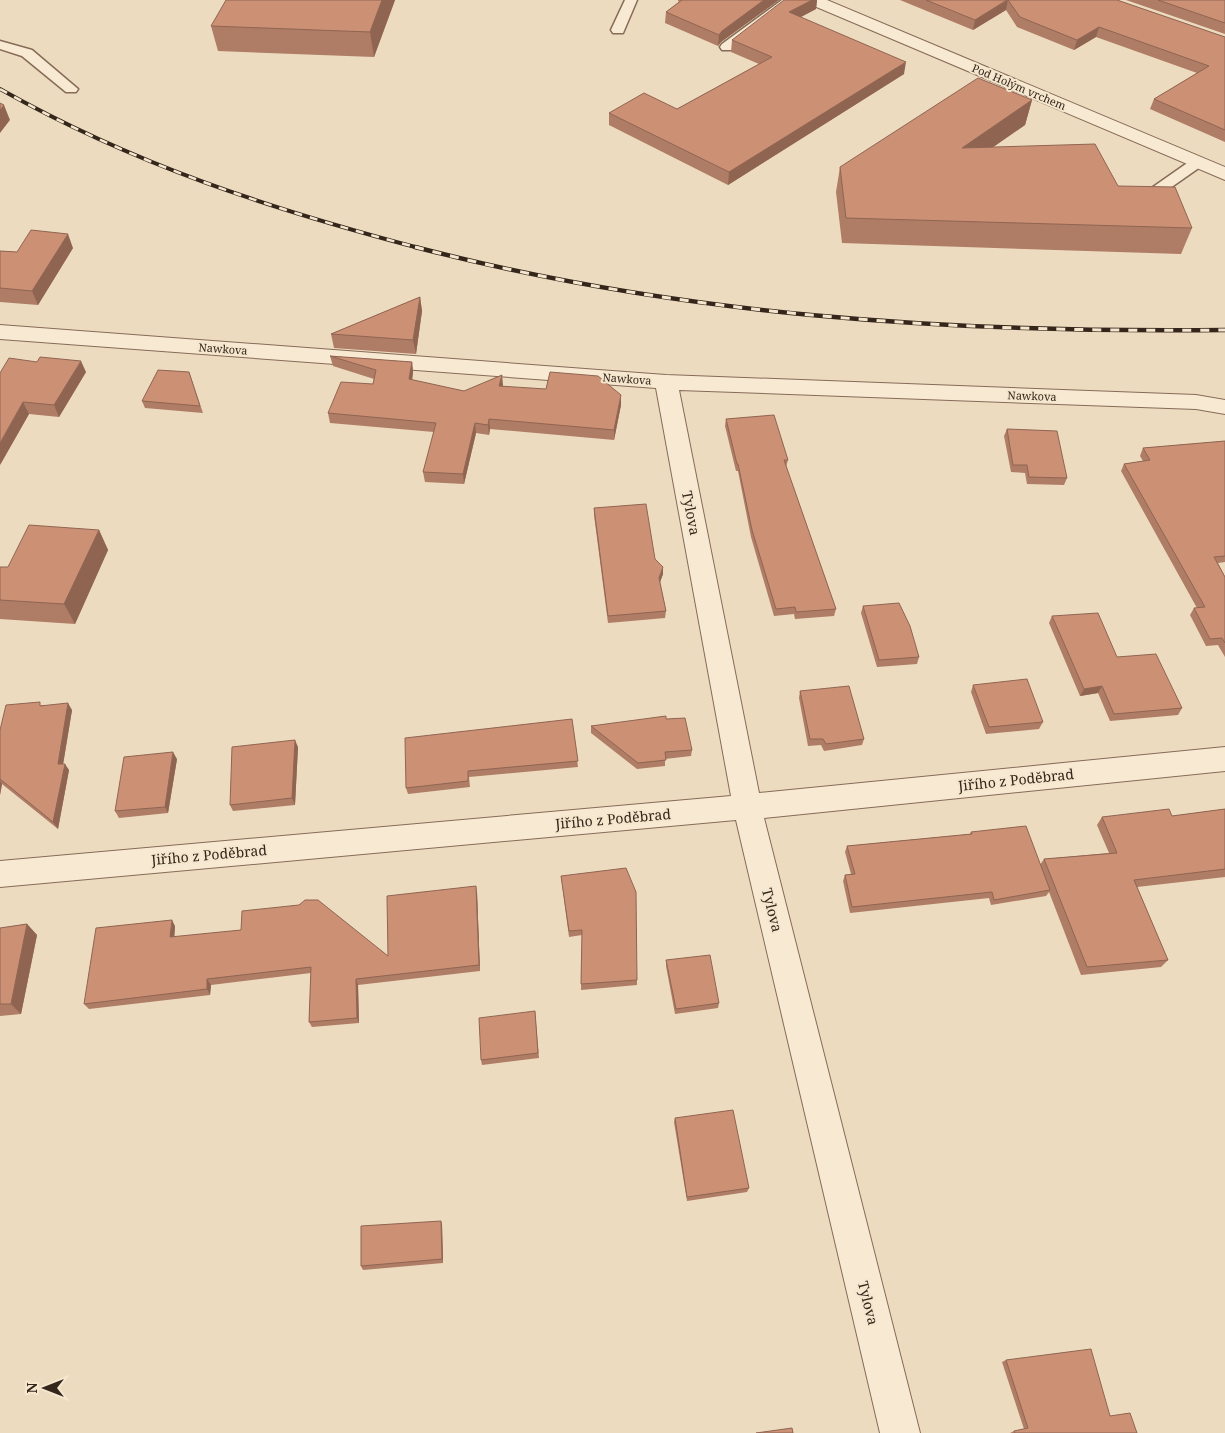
<svg xmlns="http://www.w3.org/2000/svg" width="1225" height="1433" viewBox="0 0 1225 1433" font-family="'Noto Serif',serif">
<rect width="100%" height="100%" fill="#eddbbf"/>
<g fill="none" stroke-linecap="round" stroke-linejoin="round">
<g stroke="#866b58" stroke-width="3">
<path id="lane" d="M 625,0 L 637,0 L 623,33 L 613,33 L 611,30 Z
M 782,0 L 796,0 L 732,50 L 722,50 L 720,47 L 722,44 Z
M 0,41 L 32,50 L 78,89 L 76,92 L 66,92 L 22,56 L 0,49 Z
M 1198,157 L 1203,159 L 1206,162 L 1203,165 L 1163,193 L 1153,193 L 1150,190 L 1153,187 L 1193,159 Z"/>
</g>
<g stroke="#866b58" stroke-width="2">
<path id="street" d="M 805,0 L 827,0 L 1225,167 L 1225,180 L 807,3 Z
M 0,325 L 666,375 L 1196,395 L 1225,400 L 1225,414 L 1196,409 L 679,390 L 759,793 L 1225,747 L 1225,771 L 764,818 L 920,1433 L 880,1433 L 736,820 L 0,887 L 0,861 L 731,796 L 656,388 L 0,339 Z"/>
</g>
<use href="#lane" fill="#f8e9d2" fill-rule="evenodd"/>
<use href="#street" fill="#f8e9d2" fill-rule="evenodd"/>
<g stroke="#35261c" stroke-width="4">
<path id="rail-far1" d="M 0,89 C 135,165 271,209 419,248"/>
</g>
<g stroke="#35261c" stroke-width="4.5">
<path id="rail" d="M 415,247 C 681,316 950,333 1225,330"/>
</g>
<use href="#rail-far1" stroke="#f5e6ce" stroke-width="2.5" stroke-dasharray="8" stroke-linecap="butt"/>
<use href="#rail" stroke="#f5e6ce" stroke-width="3" stroke-dasharray="9" stroke-linecap="butt"/>
</g>
<path fill="#af7c65" d="M 395,0 L 374,57 L 218,51 L 211,26 Z
M 678,0 L 779,0 L 721,42 L 718,46 L 665,23 L 666,12 L 679,2 L 678,1 Z
M 812,0 L 817,0 L 816,9 L 800,17 L 904,74 L 728,185 L 609,125 L 609,113 L 677,109 L 759,64 L 731,52 L 732,40 Z
M 900,0 L 1117,0 L 1225,37 L 1225,142 L 1150,109 L 1154,99 L 1197,73 L 1096,37 L 1074,50 L 1017,27 L 1006,10 L 973,30 Z
M 1126,0 L 1225,0 L 1225,34 Z
M 1032,100 L 1025,125 L 993,147 L 1118,186 L 1192,228 L 1181,254 L 842,243 L 836,192 L 840,167 Z
M 73,248 L 38,305 L 0,302 L 0,251 L 17,252 Z
M 420,297 L 422,311 L 416,354 L 334,348 L 331,334 Z
M 330,356 L 412,362 L 413,372 L 412,380 L 464,391 L 503,385 L 502,386 L 621,405 L 614,440 L 490,429 L 489,435 L 476,433 L 464,484 L 425,482 L 423,472 L 434,432 L 330,423 L 328,413 L 373,384 L 374,379 L 333,366 Z
M 37,362 L 86,372 L 59,417 L 29,414 L 0,465 Z
M 189,372 L 203,413 L 145,408 L 142,401 Z
M 726,419 L 788,460 L 786,467 L 836,609 L 834,616 L 795,619 L 794,614 L 774,616 L 751,537 L 738,471 L 736,471 L 725,426 Z
M 1007,429 L 1067,478 L 1064,485 L 1027,484 L 1025,473 L 1011,472 L 1004,436 Z
M 1225,441 L 1225,562 L 1218,563 L 1225,577 L 1225,657 L 1218,645 L 1206,646 L 1190,615 L 1194,608 L 1197,608 L 1121,471 L 1124,464 L 1143,461 L 1140,456 L 1143,448 Z
M 594,508 L 655,559 L 663,574 L 660,582 L 666,611 L 665,618 L 608,623 L 594,515 Z
M 99,530 L 108,550 L 75,624 L 0,619 L 0,567 L 8,567 Z
M 863,606 L 919,657 L 917,664 L 877,667 L 861,613 Z
M 1052,616 L 1117,657 L 1182,708 L 1178,715 L 1110,721 L 1098,693 L 1080,696 L 1049,623 Z
M 973,685 L 1043,722 L 1039,729 L 986,734 L 971,692 Z
M 800,691 L 864,739 L 862,745 L 824,751 L 821,745 L 808,746 L 799,698 Z
M 42,705 L 72,710 L 63,764 L 69,770 L 58,829 L 2,784 L 0,795 L 0,730 Z
M 572,719 L 578,767 L 469,777 L 470,787 L 408,794 L 406,788 Z
M 666,719 L 692,750 L 691,756 L 665,759 L 665,766 L 637,769 L 591,733 L 591,726 Z
M 298,747 L 295,805 L 233,811 L 230,805 Z
M 177,759 L 168,813 L 119,818 L 115,811 Z
M 1225,809 L 1225,877 L 1137,887 L 1168,960 L 1161,967 L 1081,975 L 1049,892 L 1046,896 L 991,905 L 989,898 L 850,913 L 843,881 L 845,875 L 851,874 L 845,852 L 847,846 L 970,834 L 971,832 L 1040,865 L 1044,859 L 1109,853 L 1097,825 L 1102,817 L 1172,816 Z
M 561,876 L 637,980 L 637,985 L 581,990 L 582,935 L 569,937 Z
M 477,892 L 480,971 L 358,985 L 359,1023 L 312,1027 L 309,1022 L 311,973 L 211,985 L 210,995 L 89,1009 L 84,1004 L 175,926 L 174,937 L 241,930 L 299,905 L 388,956 Z
M 27,924 L 37,935 L 21,1014 L 0,1016 L 0,928 Z
M 666,960 L 719,1003 L 718,1008 L 675,1014 L 666,966 Z
M 535,1011 L 539,1058 L 482,1065 L 481,1060 Z
M 675,1118 L 749,1188 L 747,1192 L 687,1201 L 674,1122 Z
M 442,1224 L 443,1263 L 363,1270 L 361,1266 Z
M 1006,1360 L 1110,1416 L 1137,1433 L 1010,1433 L 1014,1431 L 1024,1429 L 1002,1362 Z"/>
<path fill="#8f6552" d="M 382,0 L 395,0 L 374,57 L 370,32 Z
M 764,0 L 779,0 L 721,42 L 718,46 L 719,35 L 722,31 Z
M 812,0 L 817,0 L 816,9 L 788,24 L 789,12 Z
M 1008,0 L 1006,10 L 973,30 L 975,20 Z
M 1099,27 L 1096,37 L 1074,50 L 1077,40 Z
M 906,62 L 904,74 L 728,185 L 729,172 Z
M 1032,100 L 1025,125 L 956,173 L 962,148 Z
M 4,105 L 10,120 L 0,133 L 0,110 Z
M 68,234 L 73,248 L 38,305 L 32,291 Z
M 420,297 L 422,311 L 416,354 L 413,340 Z
M 81,361 L 86,372 L 59,417 L 54,405 Z
M 412,362 L 413,372 L 411,389 L 409,379 Z
M 502,375 L 503,385 L 500,396 L 499,386 Z
M 621,395 L 621,405 L 614,440 L 614,430 Z
M 23,402 L 29,414 L 0,465 L 0,443 Z
M 489,419 L 490,429 L 489,435 L 488,425 Z
M 475,423 L 476,433 L 464,484 L 463,474 Z
M 99,530 L 108,550 L 75,624 L 64,604 Z
M 663,567 L 663,574 L 659,585 L 659,578 Z
M 1102,686 L 1098,693 L 1080,696 L 1084,689 Z
M 68,703 L 72,710 L 62,771 L 58,764 Z
M 295,740 L 298,747 L 295,805 L 292,798 Z
M 173,752 L 177,759 L 168,813 L 165,807 Z
M 65,764 L 69,770 L 58,829 L 53,822 Z
M 0,780 L 2,784 L 0,795 Z
M 476,886 L 477,892 L 480,971 L 479,965 Z
M 172,920 L 175,926 L 174,943 L 170,937 Z
M 27,924 L 37,935 L 21,1014 L 11,1004 Z
M 207,979 L 211,985 L 210,995 L 207,989 Z
M 356,979 L 358,985 L 359,1023 L 357,1018 Z
M 441,1221 L 442,1224 L 443,1263 L 442,1259 Z"/>
<path fill="#cc9075" stroke="#8f6552" d="M 226,0 L 382,0 L 370,32 L 211,26 Z
M 682,0 L 764,0 L 722,31 L 719,35 L 666,12 Z
M 784,0 L 812,0 L 789,12 L 906,62 L 729,172 L 609,113 L 644,93 L 677,109 L 772,57 L 732,40 Z
M 926,0 L 1007,0 L 975,20 Z
M 1008,0 L 1117,0 L 1225,37 L 1225,130 L 1154,99 L 1209,66 L 1099,27 L 1077,40 L 1020,17 Z
M 1158,0 L 1225,0 L 1225,23 Z
M 978,78 L 1032,100 L 962,148 L 1095,144 L 1118,186 L 1175,187 L 1192,228 L 846,218 L 840,167 Z
M 0,103 L 4,105 L 0,110 Z
M 31,230 L 68,234 L 32,291 L 0,288 L 0,251 L 17,252 Z
M 420,297 L 413,340 L 331,334 Z
M 330,356 L 412,362 L 409,379 L 464,391 L 502,375 L 499,386 L 546,389 L 550,372 L 598,376 L 621,395 L 614,430 L 489,419 L 488,425 L 475,423 L 463,474 L 423,472 L 436,423 L 328,413 L 341,382 L 373,384 L 376,370 Z
M 40,357 L 81,361 L 54,405 L 23,402 L 0,443 L 0,373 L 9,358 L 37,362 Z
M 158,370 L 189,372 L 200,406 L 142,401 Z
M 774,415 L 788,460 L 784,460 L 836,609 L 796,612 L 795,607 L 776,609 L 752,530 L 738,464 L 737,464 L 726,419 Z
M 1007,429 L 1057,431 L 1067,478 L 1029,477 L 1027,465 L 1013,465 Z
M 1225,441 L 1225,556 L 1214,557 L 1225,577 L 1225,643 L 1222,638 L 1210,639 L 1194,608 L 1205,607 L 1124,464 L 1150,460 L 1143,448 Z
M 646,504 L 655,559 L 663,567 L 659,578 L 666,611 L 608,616 L 594,508 Z
M 29,525 L 99,530 L 64,604 L 0,600 L 0,567 L 8,567 Z
M 899,603 L 910,626 L 919,657 L 879,660 L 863,606 Z
M 1098,613 L 1117,657 L 1156,654 L 1182,708 L 1114,714 L 1102,686 L 1084,689 L 1052,616 Z
M 1027,679 L 1043,722 L 989,727 L 973,685 Z
M 849,686 L 864,739 L 826,744 L 823,739 L 810,739 L 800,691 Z
M 40,702 L 40,706 L 68,703 L 58,764 L 65,764 L 53,822 L 0,779 L 0,730 L 6,705 Z
M 666,716 L 666,719 L 685,718 L 692,750 L 665,752 L 666,760 L 638,763 L 591,726 Z
M 572,719 L 578,761 L 468,771 L 468,781 L 406,788 L 405,738 Z
M 295,740 L 292,798 L 230,805 L 232,747 Z
M 173,752 L 165,807 L 115,811 L 124,757 Z
M 1169,809 L 1172,816 L 1225,809 L 1225,869 L 1134,880 L 1168,960 L 1087,967 L 1044,859 L 1117,853 L 1102,817 Z
M 1026,826 L 1050,890 L 994,900 L 992,892 L 852,907 L 845,875 L 855,874 L 847,846 L 972,834 L 971,832 Z
M 626,868 L 636,892 L 637,980 L 581,984 L 582,930 L 569,931 L 561,876 Z
M 476,886 L 479,965 L 356,979 L 357,1018 L 309,1022 L 311,967 L 207,979 L 207,989 L 84,1004 L 96,928 L 172,920 L 170,937 L 241,930 L 242,911 L 299,905 L 305,900 L 318,900 L 388,956 L 387,896 Z
M 27,924 L 11,1004 L 0,1004 L 0,928 Z
M 710,955 L 719,1003 L 676,1009 L 666,960 Z
M 535,1011 L 538,1053 L 481,1060 L 479,1018 Z
M 733,1110 L 749,1188 L 687,1197 L 675,1118 Z
M 441,1221 L 442,1259 L 361,1266 L 361,1226 Z
M 1091,1349 L 1110,1416 L 1130,1413 L 1137,1433 L 1015,1433 L 1014,1431 L 1028,1428 L 1006,1360 Z
M 792,1428 L 793,1433 L 756,1433 Z"/>
<g text-anchor="middle" stroke-width="4" stroke-linejoin="round" paint-order="stroke">
<g font-size="11" fill="#35261c" stroke="#f5e6ce">
<text transform="translate(1019 87) rotate(23)" y="4">Pod Holým vrchem</text>
<text transform="translate(223 349) rotate(4)" y="4">Nawkova</text>
<text transform="translate(627 379) rotate(4)" y="4">Nawkova</text>
<text transform="translate(1032 396) rotate(2)" y="4">Nawkova</text>
</g>
<g font-size="14" fill="#35261c" stroke="#f5e6ce">
<text transform="translate(691 513) rotate(79)" y="5">Tylova</text>
<text transform="translate(1016 780) rotate(-6)" y="5">Jiřího z Poděbrad</text>
<text transform="translate(613 819) rotate(-5)" y="5">Jiřího z Poděbrad</text>
<text transform="translate(209 855) rotate(-5)" y="5">Jiřího z Poděbrad</text>
<text transform="translate(772 910) rotate(76)" y="5">Tylova</text>
<text transform="translate(868 1303) rotate(76)" y="5">Tylova</text>
</g>
</g>
<g transform="translate(45 1388) rotate(270)" stroke="#f5e6ce" stroke-width="4" paint-order="stroke">
<path d="M0-4L9 19L0 12L-9 19Z" fill="#35261c"/>
<text y="-8" font-size="14" font-weight="bold" text-anchor="middle" fill="#35261c">N</text>
</g>
</svg>
